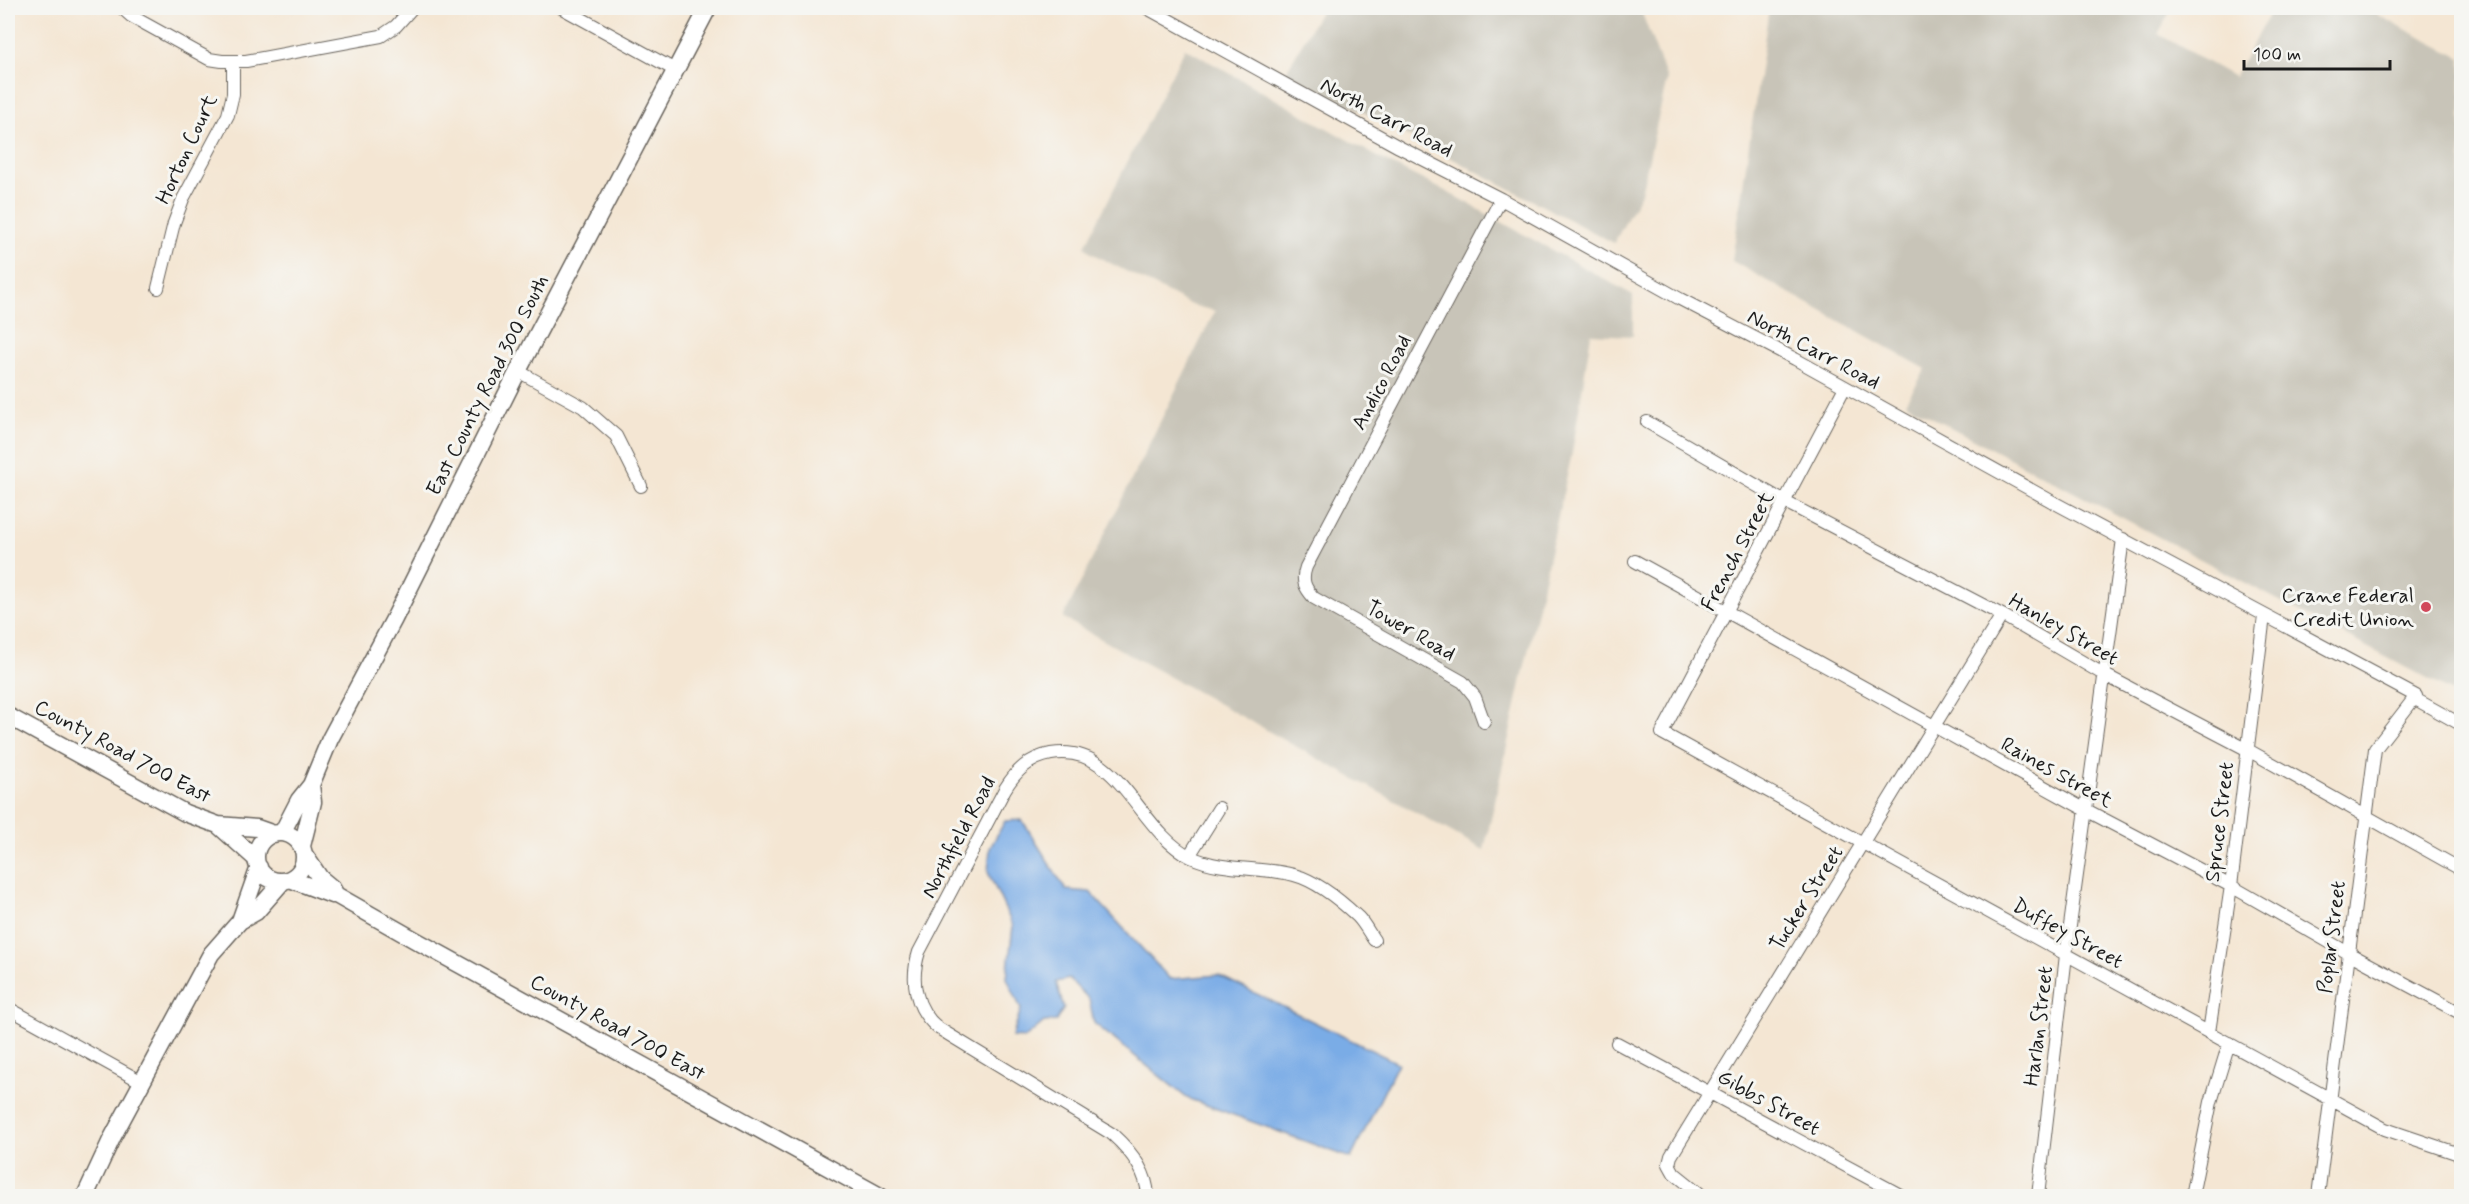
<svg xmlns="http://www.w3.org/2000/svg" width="2469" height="1204" viewBox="0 0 2469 1204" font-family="Mynerve,sans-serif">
<rect width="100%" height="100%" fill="#f6f6f2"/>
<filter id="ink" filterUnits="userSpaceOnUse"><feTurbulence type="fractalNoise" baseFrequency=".0167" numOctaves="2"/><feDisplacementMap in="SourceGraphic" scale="12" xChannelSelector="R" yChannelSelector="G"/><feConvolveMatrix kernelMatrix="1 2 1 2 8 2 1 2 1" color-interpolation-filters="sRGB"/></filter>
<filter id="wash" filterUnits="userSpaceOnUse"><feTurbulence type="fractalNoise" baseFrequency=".008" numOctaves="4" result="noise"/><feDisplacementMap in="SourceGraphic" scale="24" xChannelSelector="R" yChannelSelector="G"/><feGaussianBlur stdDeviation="1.35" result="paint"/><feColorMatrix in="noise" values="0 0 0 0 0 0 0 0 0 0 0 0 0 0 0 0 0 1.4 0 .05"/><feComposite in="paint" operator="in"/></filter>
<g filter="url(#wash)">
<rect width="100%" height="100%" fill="#f4e6d3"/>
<path fill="#c8c4b8" d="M 1322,8 L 1640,8 L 1667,79 L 1641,193 L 1614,243 L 1286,72 Z
M 1769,8 L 2172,8 L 2158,34 L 2234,77 L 2273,8 L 2364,8 L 2461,58 L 2462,672 L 2452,692 L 1905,403 L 1926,369 L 1732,261 Z
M 1185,48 L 1385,161 L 1449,193 L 1633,295 L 1633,336 L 1591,334 L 1572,453 L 1484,850 L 1063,618 L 1215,311 L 1191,305 L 1091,253 L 1085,246 Z"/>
<path fill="#7aace6" stroke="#4b6481" stroke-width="1.5" d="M 1022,820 L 1066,890 L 1090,892 L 1170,979 L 1218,975 L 1398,1063 L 1351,1158 L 1187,1098 L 1094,1023 L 1089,999 L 1069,979 L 1056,982 L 1064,1008 L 1056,1021 L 1044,1022 L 1025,1038 L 1012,1037 L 1021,1009 L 1007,978 L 1013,926 L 988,872 L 990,848 L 1005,821 Z"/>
</g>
<g filter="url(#ink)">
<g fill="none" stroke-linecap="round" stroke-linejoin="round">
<g stroke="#68635c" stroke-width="14">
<path id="street" d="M 122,8 L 131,16 L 209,59 L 222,61 L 246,61 L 381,36 L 396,26 L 412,8
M 562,8 L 675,70
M 1147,8 L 1399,147 L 1501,199 L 1680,299 L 1795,359 L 2053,502 L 2416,696 L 2417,700 L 2462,725
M 158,288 L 174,223 L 183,199 L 228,115 L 233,94 L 233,61
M 518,371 L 583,407 L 616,436 L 641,486
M 1845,387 L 1662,733 L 2385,1129 L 2462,1155
M 1647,422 L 1785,502 L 2002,615 L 2103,674 L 2248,750 L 2462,870
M 1635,561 L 2086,810 L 2231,886 L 2350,954 L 2462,1014
M 1484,722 L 1475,697 L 1463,682 L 1314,598 C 1305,588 1301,581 1306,567 L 1501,199
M 1189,856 L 1219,808
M 8,1008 L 142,1082
M 2209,1032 L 2231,886 L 2264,616
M 1617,1043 L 1902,1196
M 1148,1196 C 1147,1172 1130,1150 1112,1134 L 938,1028 C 915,1009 910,980 919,952 L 1005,789 C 1016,771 1029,758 1051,754 C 1120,742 1138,832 1191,857 C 1224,872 1260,866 1294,875 C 1317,881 1341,901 1358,917 C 1364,923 1369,933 1374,940
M 1700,1196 L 1699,1193 L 1674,1173 L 1669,1164 L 1671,1156 L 2002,615
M 2038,1196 L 2066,955 L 2123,539
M 2192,1196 L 2211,1102 L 2229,1043
M 2318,1196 L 2375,749 L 2416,696"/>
</g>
<g stroke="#68635c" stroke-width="19">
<path id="secondary" d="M 8,716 L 185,813 L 218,825 L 256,859
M 218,825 L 257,828 L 274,834
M 282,833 L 299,800 L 311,785 L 330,739 L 394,619 L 518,371 L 708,8
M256 857a24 24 0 1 1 48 0a24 24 0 1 1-48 0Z
M 302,846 L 313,802 L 311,785
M 304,854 L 320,878 L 332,888 L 336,895 L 415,940 L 880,1196
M 290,879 L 332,895
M 240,921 L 259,867
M 85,1196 L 112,1138 L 211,954 L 240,921 L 256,912 L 283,881"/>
</g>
<use href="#street" stroke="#fff" stroke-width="12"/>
<use href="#secondary" stroke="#fff" stroke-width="16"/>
</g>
</g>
<circle fill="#d1495b" stroke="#f6f6f2" stroke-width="2" cx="2426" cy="607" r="6"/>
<g text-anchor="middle" stroke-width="6" stroke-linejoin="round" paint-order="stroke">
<g font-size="21" fill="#1c1c1c" stroke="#f6f6f2">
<text transform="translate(1387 117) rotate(28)" y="7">North Carr Road</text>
<text transform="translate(186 149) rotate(-65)" y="7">Horton Court</text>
<text transform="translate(1814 349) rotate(28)" y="7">North Carr Road</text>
<text transform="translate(1381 382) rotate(-62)" y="7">Andico Road</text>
<text transform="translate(487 385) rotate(-63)" y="7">East County Road 300 South</text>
<text transform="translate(1737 551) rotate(-62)" y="7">French Street</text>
<text transform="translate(2064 629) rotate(30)" y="7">Hanley Street</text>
<text transform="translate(1411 630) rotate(30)" y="7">Tower Road</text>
<text transform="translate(123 751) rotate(28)" y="7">County Road 700 East</text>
<text transform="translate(2057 772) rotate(29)" y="7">Raines Street</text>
<text transform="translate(2219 822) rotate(-83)" y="7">Spruce Street</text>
<text transform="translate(958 837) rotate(-62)" y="7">Northfield Road</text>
<text transform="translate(1806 898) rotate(-58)" y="7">Tucker Street</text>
<text transform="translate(2068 933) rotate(29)" y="7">Duffey Street</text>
<text transform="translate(2331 937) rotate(-83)" y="7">Poplar Street</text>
<text transform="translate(2038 1026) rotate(-83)" y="7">Harlan Street</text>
<text transform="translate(618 1027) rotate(29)" y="7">County Road 700 East</text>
<text transform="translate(1769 1102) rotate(29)" y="7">Gibbs Street</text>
</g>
<g font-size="21" fill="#1c1c1c" stroke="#f6f6f2" text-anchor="end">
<text x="2414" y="602">Crane Federal<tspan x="2414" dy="24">Credit Union</tspan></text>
</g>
</g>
<rect width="2469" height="1204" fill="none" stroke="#f6f6f2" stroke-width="30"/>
<path d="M2244 60v9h146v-9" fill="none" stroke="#1c1c1c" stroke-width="3"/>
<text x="2253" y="60" font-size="18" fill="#1c1c1c" stroke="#f6f6f2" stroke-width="4.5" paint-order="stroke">100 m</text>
</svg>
